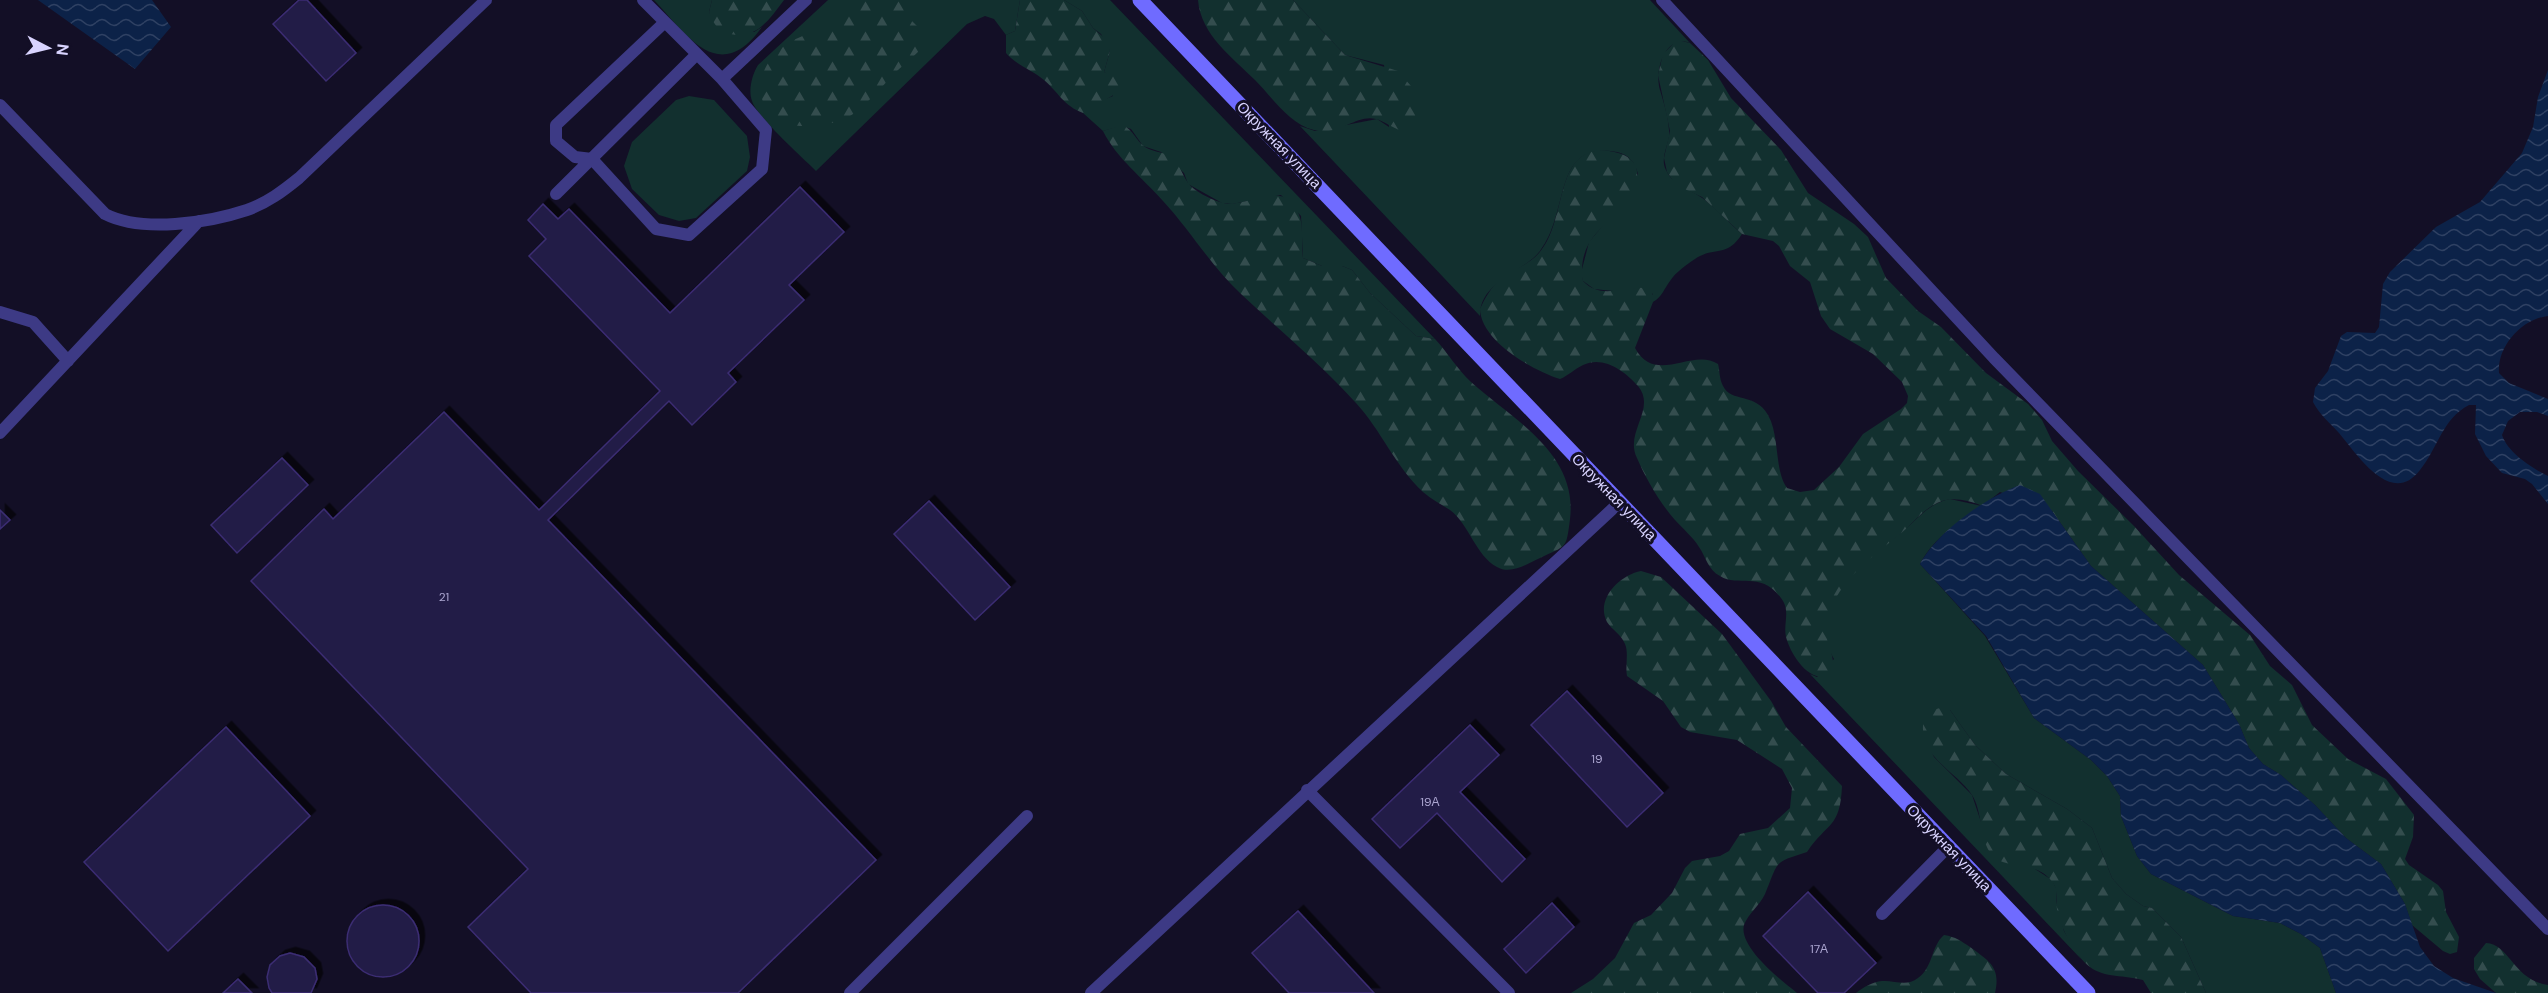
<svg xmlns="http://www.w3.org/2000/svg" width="2548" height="993" viewBox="0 0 2548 993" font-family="'DM Sans',sans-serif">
<defs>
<pattern id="forest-firs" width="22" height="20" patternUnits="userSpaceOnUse" patternTransform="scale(1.5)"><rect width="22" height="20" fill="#12302f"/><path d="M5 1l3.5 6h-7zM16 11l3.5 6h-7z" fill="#344d4e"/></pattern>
<pattern id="water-waves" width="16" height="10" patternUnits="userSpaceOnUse" patternTransform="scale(1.5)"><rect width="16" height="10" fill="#0c2248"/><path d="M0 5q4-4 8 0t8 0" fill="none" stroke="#2f4163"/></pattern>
<filter id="shadow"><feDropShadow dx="5.5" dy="-5.5" stdDeviation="0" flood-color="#0009"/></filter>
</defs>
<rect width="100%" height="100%" fill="#130f26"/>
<path fill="#12302f" d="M 654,0 L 712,0 L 709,12 L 717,26 L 754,32 L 762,27 C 719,87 687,35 654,0 Z
M 828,0 L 1020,0 L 1015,31 L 1006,35 L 994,19 L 985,16 L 967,24 L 816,171 C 802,157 757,117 752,101 C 748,90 752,75 758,65 Z
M 1064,0 L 1110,0 L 1435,339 L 1416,336 L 1370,293 L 1352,270 L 1342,266 L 1322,266 L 1303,258 L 1301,216 L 1281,195 L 1232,204 L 1222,203 L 1188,184 L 1184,173 L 1161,152 L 1143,146 L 1131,129 L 1122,126 L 1103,131 L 1083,113 L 1091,105 L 1113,96 L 1112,77 L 1104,72 L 1110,51 L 1101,34 L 1093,28 L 1082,11 Z
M 1293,0 L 1650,0 L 1690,43 C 1665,34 1654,71 1660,90 C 1664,104 1668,115 1669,130 C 1671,143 1659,157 1666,170 C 1674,187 1691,189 1705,200 C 1718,210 1729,223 1742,234 C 1727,258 1714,246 1695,259 C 1686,265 1676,272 1670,281 C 1664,289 1662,297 1653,302 L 1653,294 L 1636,288 L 1622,292 L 1594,289 L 1583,281 L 1581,273 L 1589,242 L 1610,217 L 1638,174 C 1635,162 1629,155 1617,152 C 1551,141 1571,211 1540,251 C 1523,273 1479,282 1480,316 L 1300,126 L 1315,131 L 1377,119 L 1389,127 L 1384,65 L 1345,55 Z
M 689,96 L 714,100 L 747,136 L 750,157 L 747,171 L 696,218 L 679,221 L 659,215 L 632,189 L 624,166 L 632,142 L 676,100 Z
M 1950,499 L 1982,506 C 1957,524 1935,536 1920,564 L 1985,636 L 2034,718 L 2091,760 L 2107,776 L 2120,796 L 2121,816 L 2137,856 L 2151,874 L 2233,916 L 2280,923 L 2301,934 L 2320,948 L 2336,993 L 2206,993 L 2181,937 L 2152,908 L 2143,906 L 2126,894 L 2112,878 L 2092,828 L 2067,809 L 2006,774 L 1975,745 L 1950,710 L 1926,739 L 1934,757 L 1972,795 L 1985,834 L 2022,864 L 2032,867 L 2052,880 L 2057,890 L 2056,901 L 2064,931 L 2081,959 L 1810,674 L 1817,677 L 1834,659 C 1831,653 1826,646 1825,638 C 1820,595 1868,558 1897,536 C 1916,522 1926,504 1950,499 Z"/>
<path fill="url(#forest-firs)" d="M 712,0 L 784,0 C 769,20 755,42 727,33 C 718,30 712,22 709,12 Z
M 853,0 L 903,0 L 910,19 L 925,34 L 926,42 C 918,55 902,65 891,77 C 879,90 861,110 847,118 C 837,123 826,124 816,125 C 760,134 741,79 784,46 C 794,38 822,28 834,25 Z
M 1020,0 L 1064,0 L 1082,11 L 1093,28 L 1108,41 L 1110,51 L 1104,72 L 1123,80 L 1122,90 L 1083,113 C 1064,106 1058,92 1044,80 C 1032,70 1016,65 1006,53 L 1006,35 L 1015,31 Z
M 1198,0 L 1293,0 L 1345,55 L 1398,71 L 1417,93 L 1422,106 L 1416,120 L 1405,132 C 1396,130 1382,120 1376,119 C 1355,114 1339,137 1314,130 C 1289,124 1273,98 1255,80 C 1232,57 1201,35 1198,0 Z
M 1677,40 L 1690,43 L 1708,60 L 1731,98 L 1781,150 L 1808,193 L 1854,224 L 1868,237 L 1886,278 L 1918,311 L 1941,327 L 1986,373 L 2028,404 L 2042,420 L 2052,441 L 2078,471 L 2134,526 L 2179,575 L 2250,635 L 2270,666 L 2292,685 L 2312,725 L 2348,759 L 2386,779 L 2414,815 L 2413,837 L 2405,859 L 2409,865 L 2438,885 L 2443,891 L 2446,912 L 2459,937 L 2457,952 L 2450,954 L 2443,951 L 2412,925 L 2405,904 L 2381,864 L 2346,838 L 2315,805 L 2281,775 L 2263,764 L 2249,748 L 2239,724 L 2203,665 L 2091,566 L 2052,511 L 2000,492 L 1982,506 C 1971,501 1954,497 1942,501 C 1923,508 1914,523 1899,535 C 1871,558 1840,579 1828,616 C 1820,641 1838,653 1832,674 C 1811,686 1791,656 1786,637 C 1783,623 1791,611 1781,598 C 1760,570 1739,588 1720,576 C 1708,570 1706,557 1699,547 C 1693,537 1683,529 1675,520 C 1660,503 1646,479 1637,458 C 1624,432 1657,409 1638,386 C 1625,371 1603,355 1583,365 C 1574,369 1568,376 1560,379 C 1532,370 1481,341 1480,309 C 1485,298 1491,287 1501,279 C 1513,270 1528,265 1539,253 C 1569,220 1552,144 1609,151 C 1621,153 1629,155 1636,166 C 1648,219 1573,218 1583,281 C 1603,302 1627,283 1649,289 L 1653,295 L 1653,302 L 1635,348 C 1656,386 1692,347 1718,364 C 1720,371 1719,379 1723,386 C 1731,403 1755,392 1768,415 C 1780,436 1774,470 1787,488 L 1800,492 L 1814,490 L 1839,467 L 1863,434 L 1901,409 L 1907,403 L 1908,396 L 1902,382 L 1873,354 L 1830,329 L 1821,316 L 1810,282 L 1790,266 L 1779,246 L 1773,241 L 1742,234 L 1702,197 L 1676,185 L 1667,172 L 1664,158 L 1670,131 L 1658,75 L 1663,54 Z
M 1122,125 C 1134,130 1135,140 1145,147 C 1152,152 1162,151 1170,157 C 1180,164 1182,174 1188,183 C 1194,191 1210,199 1220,202 C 1240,210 1271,187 1287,199 C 1308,216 1300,235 1303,258 L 1322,266 L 1342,266 L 1352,270 L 1370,293 L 1416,336 L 1435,339 C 1448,353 1457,369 1471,382 C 1512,419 1578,453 1570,519 C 1566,550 1567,545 1540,558 C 1527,564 1511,575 1497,567 C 1476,556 1469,524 1450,510 C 1441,504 1431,499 1423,492 C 1395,466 1381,430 1356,403 C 1320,363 1279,330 1241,294 C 1211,266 1190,230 1163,201 C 1142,177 1117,159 1103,131 Z
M 1641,571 L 1661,577 L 1722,634 L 1771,701 L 1786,727 L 1842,786 C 1840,829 1828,821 1807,852 C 1772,863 1779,861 1765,894 C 1760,905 1748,914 1744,925 C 1738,947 1782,981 1797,993 L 1571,993 L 1593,979 L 1615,958 L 1634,923 L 1651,915 L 1672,893 L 1685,868 L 1692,861 L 1720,856 L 1729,851 L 1740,834 L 1768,828 L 1790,808 L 1792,788 L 1782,769 L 1737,740 L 1690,732 L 1681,727 L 1663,701 L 1627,676 C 1625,666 1629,653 1625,644 C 1621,634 1612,630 1607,622 C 1595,599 1620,575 1641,571 Z
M 1940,708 L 1950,710 L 1975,745 L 2006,774 L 2067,809 L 2092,828 L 2112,878 L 2126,894 L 2143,906 L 2152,908 L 2181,937 L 2206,993 L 2151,993 L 2143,980 C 2126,975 2104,978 2090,967 C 2074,955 2061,928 2057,909 C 2055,899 2059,891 2053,883 C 2037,859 2006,871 1992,855 C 1979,840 1983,812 1972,795 C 1957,772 1921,758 1923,726 C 1924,715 1930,710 1940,708 Z
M 1944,935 C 1956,937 1961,941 1970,947 C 1989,961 2001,967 1995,993 L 1856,993 C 1864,987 1872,982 1882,981 C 1894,980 1907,987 1918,978 C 1933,968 1931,946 1944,935 Z
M 2486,943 C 2510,944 2513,980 2548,985 L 2548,993 L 2496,993 L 2480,979 L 2474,969 L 2474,958 Z"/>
<path fill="url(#water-waves)" d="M 38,0 L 152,0 L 171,27 L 135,69 Z
M 2548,70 L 2548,316 C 2522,319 2497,346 2499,373 L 2509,383 L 2548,399 L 2548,416 L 2537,412 L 2520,412 L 2508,421 L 2502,435 C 2508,453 2532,468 2548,476 L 2548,504 L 2532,484 L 2525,479 L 2502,473 L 2486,456 L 2475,434 L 2476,405 L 2469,405 C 2442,419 2438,448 2420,470 C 2391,508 2357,454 2339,433 C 2330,423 2320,415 2313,402 L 2315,388 L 2328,371 L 2341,336 L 2347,332 L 2375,333 L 2379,327 L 2383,284 L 2390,272 L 2436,227 L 2480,202 L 2522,153 L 2533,127 L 2538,97 Z
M 2020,485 L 2040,494 L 2091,566 L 2203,665 L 2239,724 L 2249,748 L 2263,764 L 2281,775 L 2315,805 L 2346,838 L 2381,864 L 2405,904 L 2420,947 L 2434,966 L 2453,978 L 2496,993 L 2336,993 L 2320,948 L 2301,934 L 2280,923 L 2233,916 L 2151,874 L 2137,856 L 2121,816 L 2120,796 L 2107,776 L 2091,760 L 2034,718 L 1986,636 L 1920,564 C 1937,532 1986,497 2020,485 Z"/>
<path fill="#241b47" stroke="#3b2d73" stroke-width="1.5" filter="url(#shadow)" d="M 299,0 L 307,0 L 356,53 L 326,81 L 273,24 Z
M 800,187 L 844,232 L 789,285 L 804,300 L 728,373 L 736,382 L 692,425 L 669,401 L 548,520 L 876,860 L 738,993 L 531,993 L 468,927 L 528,869 L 251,581 L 324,509 L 333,519 L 444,412 L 539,510 L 660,391 L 529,256 L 546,239 L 528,220 L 543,204 L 558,219 L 569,209 L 670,313 Z
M 282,458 L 308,485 L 237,553 L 211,525 Z
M 929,501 L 1010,587 L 975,620 L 894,534 Z
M 0,510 L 10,520 L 0,529 Z
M 1567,691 L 1663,793 L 1627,827 L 1531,725 Z
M 1470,725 L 1499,755 L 1460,792 L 1525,859 L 1502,882 L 1437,813 L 1400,848 L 1372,819 Z
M 226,727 L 310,816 L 168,951 L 84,862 Z
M 1808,892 L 1876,963 L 1844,993 L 1818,993 L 1763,936 Z
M 1552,903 L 1574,927 L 1526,973 L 1504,949 Z
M347 941a36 36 0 1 1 72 0a36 36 0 1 1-72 0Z
M 1298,911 L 1374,993 L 1289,993 L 1252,953 Z
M 290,953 L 304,957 L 315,968 L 317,979 L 311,993 L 272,993 L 269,988 L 267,977 L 270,965 L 280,956 Z
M 238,979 L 252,993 L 223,993 Z"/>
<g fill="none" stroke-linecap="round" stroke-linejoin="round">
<path stroke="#3d3a85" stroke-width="12" d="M 643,0 L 722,79 L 766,130 L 762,169 L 689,235 L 656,229 L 592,159 L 575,157 L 556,141 L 556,125 L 665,22
M 1662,0 L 1994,358 L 2548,929
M 722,79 L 806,0
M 0,105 L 105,214 C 142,233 208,223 247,210 C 267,203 283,191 299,178 L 486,0
M 556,194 L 697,54
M 0,312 L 33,322 L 68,361
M 0,433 L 199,221
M 1307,790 L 1509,993
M 1882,914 L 1948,847
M 850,993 L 1027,816
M 1091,993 L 1620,502"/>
<path stroke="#6f6bff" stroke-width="15" d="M 1140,0 L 2088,993"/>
</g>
<g text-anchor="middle" stroke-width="6" stroke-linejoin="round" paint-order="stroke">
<g font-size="12" fill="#aca6d1">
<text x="444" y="601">21</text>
<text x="1597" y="763">19</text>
<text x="1430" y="806">19А</text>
<text x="1819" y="953">17А</text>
</g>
<g font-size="15" fill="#d9d4ff" stroke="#130f26">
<text transform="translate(1279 145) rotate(46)" y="5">Окружная улица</text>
<text transform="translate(1614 497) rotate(46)" y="5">Окружная улица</text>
<text transform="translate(1949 848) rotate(46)" y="5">Окружная улица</text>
</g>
</g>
<g transform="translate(48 48) rotate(97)" stroke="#130f26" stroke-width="4.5" paint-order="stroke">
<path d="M0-4.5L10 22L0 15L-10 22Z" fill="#d9d4ff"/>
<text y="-9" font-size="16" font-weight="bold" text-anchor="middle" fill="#d9d4ff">N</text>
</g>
</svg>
